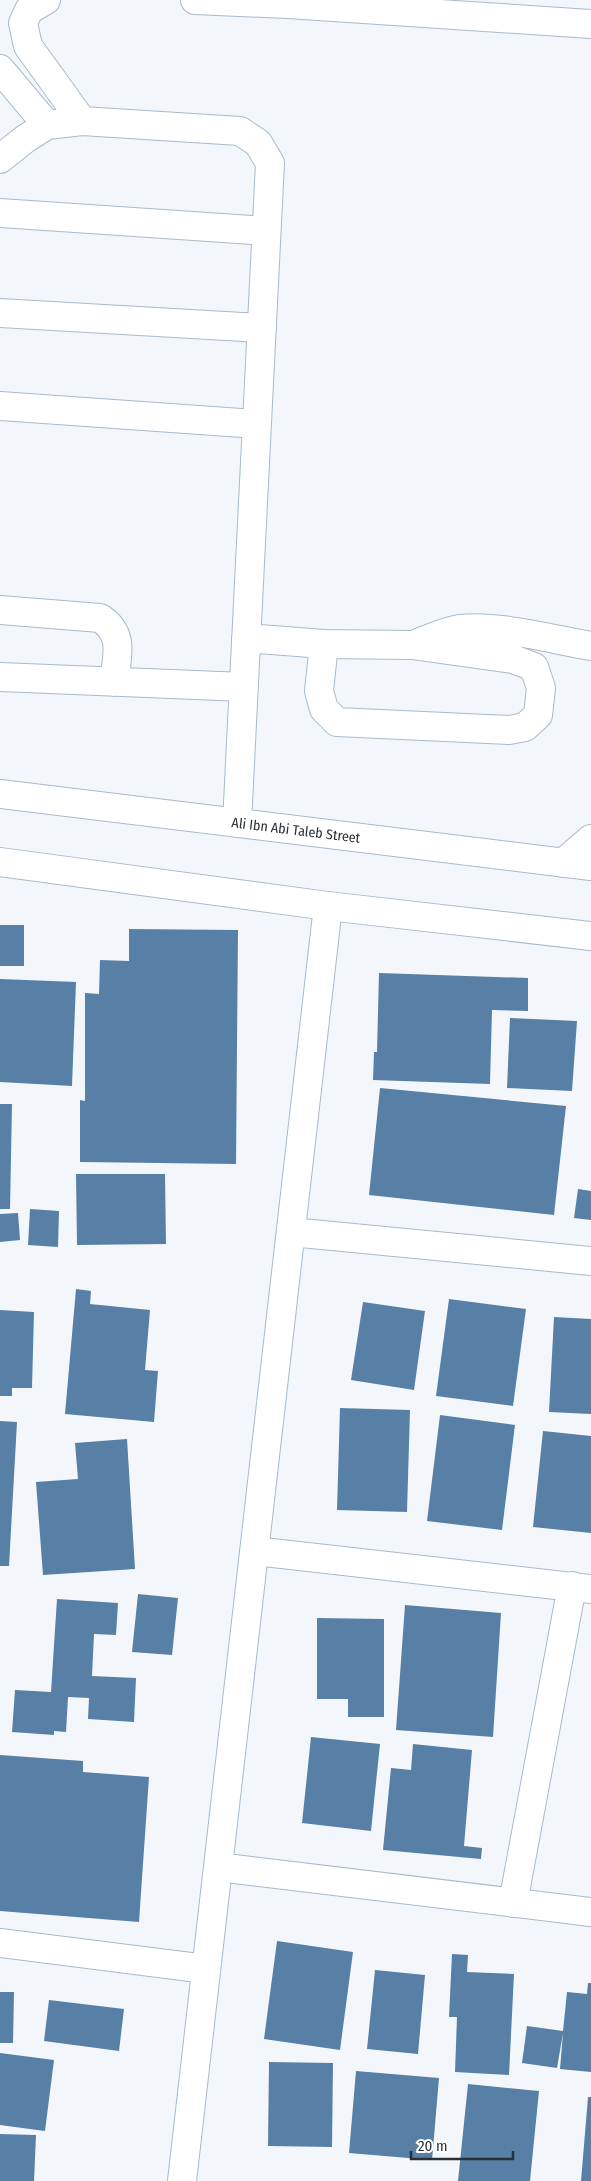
<svg xmlns="http://www.w3.org/2000/svg" width="591" height="2181" viewBox="0 0 591 2181" font-family="'Fira Sans Condensed',sans-serif">
<rect width="100%" height="100%" fill="#f3f7fb"/>
<path fill="#587fa5" d="M 0,925 L 24,925 L 24,966 L 0,966 Z
M 129,929 L 238,930 L 236,1164 L 80,1162 L 80,1100 L 85,1101 L 85,993 L 99,994 L 100,960 L 129,961 Z
M 379,973 L 528,978 L 528,1011 L 492,1010 L 490,1084 L 373,1080 L 374,1052 L 377,1052 Z
M 0,979 L 76,982 L 72,1086 L 0,1082 Z
M 510,1018 L 577,1021 L 572,1091 L 507,1088 Z
M 380,1088 L 566,1106 L 554,1215 L 369,1195 Z
M 0,1104 L 12,1104 L 10,1209 L 0,1209 Z
M 76,1174 L 165,1174 L 166,1244 L 77,1245 Z
M 578,1189 L 591,1191 L 591,1220 L 574,1218 Z
M 30,1209 L 59,1211 L 58,1247 L 28,1245 Z
M 18,1213 L 20,1240 L 0,1242 L 0,1214 Z
M 76,1289 L 91,1291 L 90,1304 L 150,1310 L 145,1370 L 158,1371 L 154,1422 L 65,1414 Z
M 449,1299 L 526,1309 L 513,1406 L 436,1396 Z
M 363,1302 L 425,1311 L 414,1390 L 351,1380 Z
M 0,1310 L 34,1312 L 32,1388 L 12,1388 L 12,1396 L 0,1396 Z
M 554,1317 L 591,1319 L 591,1414 L 549,1412 Z
M 340,1408 L 410,1410 L 407,1512 L 337,1510 Z
M 440,1415 L 515,1425 L 502,1530 L 427,1521 Z
M 0,1421 L 17,1422 L 9,1566 L 0,1566 Z
M 543,1431 L 591,1436 L 591,1533 L 533,1527 Z
M 127,1439 L 135,1569 L 43,1575 L 36,1482 L 78,1479 L 75,1443 Z
M 138,1594 L 178,1598 L 172,1655 L 132,1652 Z
M 57,1599 L 118,1603 L 116,1635 L 94,1634 L 92,1676 L 136,1678 L 134,1722 L 88,1719 L 89,1698 L 68,1697 L 66,1732 L 54,1731 L 54,1735 L 12,1732 L 15,1690 L 51,1692 Z
M 405,1605 L 501,1613 L 493,1737 L 396,1730 Z
M 317,1618 L 384,1619 L 384,1717 L 348,1717 L 348,1699 L 317,1699 Z
M 311,1737 L 380,1744 L 371,1831 L 302,1823 Z
M 413,1744 L 472,1750 L 464,1846 L 482,1848 L 481,1859 L 383,1850 L 391,1768 L 411,1770 Z
M 0,1755 L 83,1761 L 83,1772 L 149,1777 L 139,1922 L 0,1911 Z
M 277,1941 L 353,1952 L 340,2050 L 264,2039 Z
M 452,1954 L 468,1955 L 467,1972 L 514,1974 L 509,2075 L 455,2072 L 457,2017 L 449,2017 Z
M 375,1970 L 425,1975 L 418,2054 L 367,2049 Z
M 588,1983 L 591,1983 L 591,2072 L 560,2069 L 563,2033 L 557,2068 L 522,2063 L 527,2026 L 563,2031 L 567,1992 L 587,1994 Z
M 0,1992 L 14,1992 L 13,2043 L 0,2043 Z
M 49,2000 L 124,2009 L 119,2051 L 44,2041 Z
M 0,2053 L 54,2060 L 45,2131 L 0,2125 Z
M 269,2062 L 333,2063 L 332,2147 L 268,2146 Z
M 356,2071 L 439,2078 L 432,2160 L 349,2153 Z
M 468,2084 L 539,2091 L 530,2181 L 458,2181 Z
M 588,2097 L 591,2097 L 591,2181 L 581,2181 Z
M 0,2134 L 36,2135 L 34,2181 L 0,2181 Z"/>
<g fill="none" stroke-linecap="round" stroke-linejoin="round">
<g stroke="#a7bacc" stroke-width="30">
<path id="minor" d="M 46,0 L 29,10 L 23,23 L 28,46 L 82,121
M 195,0 L 288,4 L 591,24
M 0,69 L 47,125
M 0,159 L 25,139 L 47,125 L 82,121 L 240,131 L 258,143 L 270,163 L 237,823
M 0,213 L 266,231
M 0,313 L 262,328
M 0,406 L 257,424
M 0,610 L 100,618 C 125,634 117,656 114,682
M 246,638 L 324,644 L 412,645 L 513,659 L 534,667 L 541,688 L 538,715 L 525,727 L 509,730 L 337,722 L 324,709 L 319,691 L 324,644
M 418,643 C 431,638 446,631 459,629 C 501,625 550,639 591,646
M 0,677 L 244,687
M 0,794 L 591,866
M 0,862 L 328,906 L 591,936
M 563,863 L 591,839
M 291,1232 L 591,1261
M 254,1551 L 591,1589
M 218,1867 L 591,1912
M 513,1903 L 572,1586
M 0,1943 L 206,1969
M 182,2181 L 328,906"/>
</g>
<use href="#minor" stroke="#fff" stroke-width="28"/>
</g>
<g text-anchor="middle" stroke-width="4.5" stroke-linejoin="round" paint-order="stroke">
<g font-size="14" fill="#293038" stroke="#fff">
<text transform="translate(296 830) rotate(7)" y="5">Ali Ibn Abi Taleb Street</text>
</g>
</g>
<path d="M411 2151v8h102v-8" fill="none" stroke="#293038" stroke-width="2.5"/>
<text x="418" y="2151" font-size="15" fill="#293038" stroke="#ffffff" stroke-width="4" paint-order="stroke">20 m</text>
</svg>
